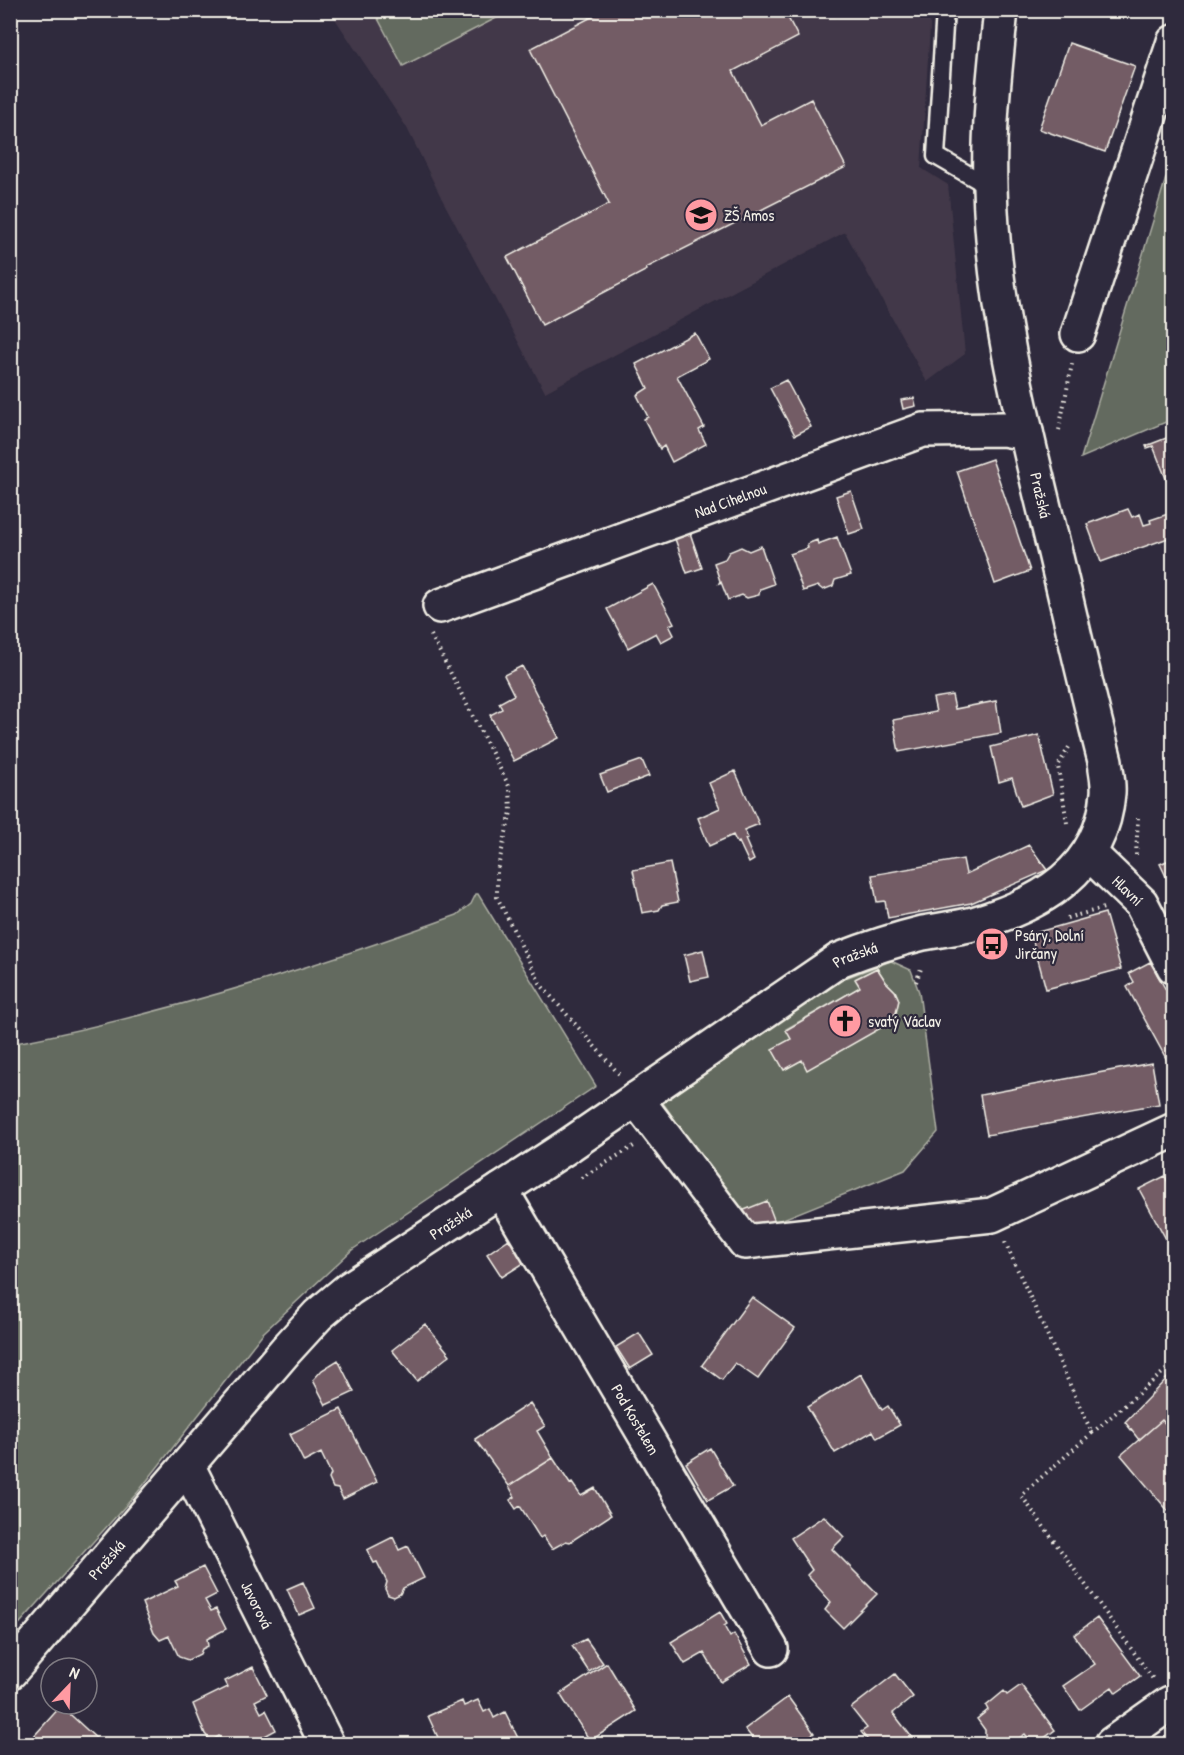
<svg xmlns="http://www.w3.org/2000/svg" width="1184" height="1755" viewBox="0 0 1184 1755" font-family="'Patrick Hand',sans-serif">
<rect width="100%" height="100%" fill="#2f2a3d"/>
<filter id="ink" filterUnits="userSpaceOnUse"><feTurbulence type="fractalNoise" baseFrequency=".0167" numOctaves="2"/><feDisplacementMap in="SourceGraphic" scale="12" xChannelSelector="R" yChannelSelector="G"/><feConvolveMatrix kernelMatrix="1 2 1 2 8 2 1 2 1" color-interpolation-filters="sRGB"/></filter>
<g filter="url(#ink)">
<path fill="#433949" d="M 832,10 L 836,19 L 853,11 L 931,11 L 921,168 L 948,185 L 965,354 L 927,382 L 845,232 L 545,392 L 442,199 L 407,128 L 330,11 Z"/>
<path fill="#646b5e" stroke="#acaea3" stroke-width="1.5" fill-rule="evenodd" d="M 374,11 L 510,11 L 403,66 Z
M 1173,155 L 1173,419 L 1081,458 Z
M 476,894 L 478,894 L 596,1086 L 352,1250 L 263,1333 L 138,1492 L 11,1633 L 11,1044 C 163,1015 312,968 457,915 L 471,904 Z
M 891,961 L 911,970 L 919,992 L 938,1132 L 905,1170 L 753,1231 L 663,1103 L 840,980 ZM 877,968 L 886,982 L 895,991 L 899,1000 L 894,1015 L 885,1022 L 886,1025 L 807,1069 L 802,1060 L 784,1070 L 773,1050 L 791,1039 L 786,1029 L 860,987 L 856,978 Z"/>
<path fill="#735b65" stroke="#f4f1e8" stroke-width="1.5" d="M 605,10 L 784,10 L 798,37 L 733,71 L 761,125 L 811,99 L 846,167 L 646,268 L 647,270 L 542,325 L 507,257 L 609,204 L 530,49 Z
M 1069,43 L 1135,66 L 1105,152 L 1039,129 Z
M 695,333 L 709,359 L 677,376 L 704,427 L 699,430 L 706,444 L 672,462 L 664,446 L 660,449 L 644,419 L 648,417 L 637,395 L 648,388 L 636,364 Z
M 786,380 L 811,427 L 795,435 L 770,388 Z
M 914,398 L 916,406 L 903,409 L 901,400 Z
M 1174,435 L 1174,498 L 1168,500 L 1168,499 L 1173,496 L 1153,446 L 1147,448 L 1146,446 Z
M 992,459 L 1030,571 L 995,584 L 957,471 Z
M 851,491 L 864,529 L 849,534 L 836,496 Z
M 1128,509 L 1132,517 L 1140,514 L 1144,525 L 1151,523 L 1150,520 L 1174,512 L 1174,536 L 1101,562 L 1087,524 Z
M 689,530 L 702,568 L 687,573 L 674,536 Z
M 837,537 L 851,575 L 835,580 L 833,586 L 823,590 L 818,586 L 803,591 L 790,554 L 808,548 L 807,544 L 817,540 L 818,544 Z
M 761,546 L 774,584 L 760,589 L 759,595 L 747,598 L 742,595 L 728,600 L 721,582 L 719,583 L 720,581 L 714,563 L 725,559 L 729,552 L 741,547 L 749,551 Z
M 653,584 L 674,623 L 669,625 L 674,635 L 661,642 L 656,633 L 628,648 L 607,609 Z
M 522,666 L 559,738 L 514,761 L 490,715 L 502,709 L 499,703 L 514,695 L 504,675 Z
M 952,695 L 955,709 L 996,701 L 1001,733 L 899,752 L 893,720 L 936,712 L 933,698 Z
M 1039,735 L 1053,794 L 1021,806 L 1012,778 L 999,782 L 991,747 Z
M 642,760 L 649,776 L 607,792 L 600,775 Z
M 735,771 L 759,824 L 744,830 L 748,838 L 745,839 L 754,860 L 749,863 L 739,842 L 737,843 L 733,835 L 709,846 L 698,818 L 720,808 L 709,783 Z
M 1029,845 L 1047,870 L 971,903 L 888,918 L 885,901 L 877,902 L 872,875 L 963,859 L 966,874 Z
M 1174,858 L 1174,893 L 1160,864 Z
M 670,863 L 678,902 L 662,905 L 659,910 L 642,913 L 633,870 Z
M 1105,913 L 1121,969 L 1046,989 L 1031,934 Z
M 703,950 L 709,977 L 690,981 L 684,955 Z
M 1150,962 L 1174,1004 L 1174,1073 L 1127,987 L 1134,982 L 1129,973 Z
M 877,968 L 886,982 L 895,991 L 899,1000 L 896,1013 L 885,1022 L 886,1025 L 807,1070 L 802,1060 L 784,1070 L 772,1049 L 791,1039 L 786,1030 L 860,987 L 855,979 Z
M 1152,1063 L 1159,1104 L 987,1135 L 980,1095 Z
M 1165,1176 L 1174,1195 L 1174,1254 L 1139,1189 Z
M 767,1201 L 775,1222 L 753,1231 L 739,1212 Z
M 509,1239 L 524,1263 L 502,1277 L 487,1254 Z
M 752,1297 L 795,1328 L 758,1379 L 735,1363 L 722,1380 L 702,1365 Z
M 425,1324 L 450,1355 L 417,1381 L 392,1350 Z
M 639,1333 L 653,1355 L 630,1369 L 616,1347 Z
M 338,1360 L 354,1392 L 326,1405 L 313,1380 L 322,1370 Z
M 1174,1371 L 1174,1422 L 1168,1427 L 1162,1420 L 1139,1440 L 1125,1422 Z
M 861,1374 L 882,1410 L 888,1406 L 900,1425 L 877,1438 L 873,1431 L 835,1453 L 807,1407 Z
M 530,1403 L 545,1426 L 537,1431 L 553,1458 L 509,1486 L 475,1439 Z
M 341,1409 L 377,1482 L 343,1499 L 338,1489 L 333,1488 L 329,1479 L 331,1474 L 321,1453 L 304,1462 L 290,1434 Z
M 1162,1420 L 1174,1434 L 1174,1518 L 1121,1455 Z
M 710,1448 L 733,1486 L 708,1500 L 686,1463 Z
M 553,1458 L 570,1484 L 572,1483 L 581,1496 L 595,1488 L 611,1515 L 570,1542 L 566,1541 L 552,1549 L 543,1536 L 540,1538 L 520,1506 L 516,1509 L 510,1500 L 515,1497 L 509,1486 Z
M 824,1516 L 844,1537 L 832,1549 L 877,1594 L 843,1628 L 825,1610 L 831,1602 L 807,1575 L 812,1570 L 791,1538 Z
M 393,1537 L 399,1550 L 408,1546 L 424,1578 L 403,1588 L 400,1594 L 394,1597 L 388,1595 L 385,1589 L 387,1582 L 377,1562 L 374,1563 L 367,1550 Z
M 203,1567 L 217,1594 L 205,1600 L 211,1611 L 216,1609 L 226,1629 L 207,1639 L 208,1646 L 202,1649 L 200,1654 L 188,1660 L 179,1657 L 169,1636 L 160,1640 L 154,1633 L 142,1603 L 178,1586 L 175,1581 Z
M 303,1582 L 315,1608 L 299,1615 L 287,1589 Z
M 720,1612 L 727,1624 L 724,1626 L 730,1637 L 734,1634 L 751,1664 L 721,1682 L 704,1653 L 685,1664 L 671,1642 Z
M 1097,1618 L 1140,1676 L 1116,1693 L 1112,1687 L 1080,1710 L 1063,1686 L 1095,1664 L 1074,1635 Z
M 586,1639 L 603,1663 L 589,1672 L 572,1646 Z
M 607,1663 L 636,1711 L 590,1741 L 560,1694 Z
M 253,1667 L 267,1695 L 255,1701 L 261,1713 L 266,1710 L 276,1730 L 257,1740 L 259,1744 L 223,1744 L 219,1736 L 211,1741 L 205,1734 L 193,1704 L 228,1687 L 225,1681 Z
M 895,1674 L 913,1697 L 893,1713 L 917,1744 L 871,1744 L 861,1732 L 867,1728 L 851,1708 Z
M 1021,1685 L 1055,1730 L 1036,1744 L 1033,1744 L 1025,1734 L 1011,1744 L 997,1744 L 994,1741 L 985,1740 L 985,1730 L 977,1719 L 988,1710 L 986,1706 L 1004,1691 L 1007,1695 Z
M 788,1697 L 814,1733 L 798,1744 L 757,1744 L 745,1729 Z
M 478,1700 L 484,1712 L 490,1709 L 494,1718 L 505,1712 L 521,1744 L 498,1744 L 496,1740 L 486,1744 L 439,1744 L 441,1744 L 428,1716 L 462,1701 L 464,1706 Z
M 61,1706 L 98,1740 L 94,1744 L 43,1744 L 34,1736 Z"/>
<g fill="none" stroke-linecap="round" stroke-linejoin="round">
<g stroke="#f4f1e8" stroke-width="21">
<path id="lane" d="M 945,10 L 936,156 L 990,187"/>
</g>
<g stroke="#f4f1e8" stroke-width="38">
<g id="street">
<path d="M 1078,334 L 1174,42"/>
<path id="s1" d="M 440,606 L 923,430 L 1003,429 L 1026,433"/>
<path id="s2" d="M 1089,853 L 1141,903 L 1174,967"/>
<path d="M 636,1099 L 745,1242 L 992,1215 L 1174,1130"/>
<path id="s3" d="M 501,1190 L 771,1649"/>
<path id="s4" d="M 188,1467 L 327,1744"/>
<path d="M 1112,1744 L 1170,1703"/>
</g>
</g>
<g stroke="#f4f1e8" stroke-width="38">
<g id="secondary">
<path id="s5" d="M 10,1672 L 286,1350 L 318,1315 L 349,1289 L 565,1148 L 839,960 C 867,949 894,940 923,933 C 939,930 956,928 973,924 C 1040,905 1102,871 1108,793 C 1109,783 1106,772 1105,761 C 1086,687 1069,611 1051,536 C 1023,422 993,305 990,187 C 988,128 995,69 1001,10"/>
</g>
</g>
<path stroke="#f4f1e8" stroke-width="4" stroke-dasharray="1.5 4.5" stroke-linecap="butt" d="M 1059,430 L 1072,364
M 431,635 L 510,788 L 511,812 L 497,871 L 497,897 L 541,985 L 619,1074
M 1067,823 L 1058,766 L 1069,747
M 1136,855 L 1138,818
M 1067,918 L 1104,908
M 916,982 L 922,966
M 581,1178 L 634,1146
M 1005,1242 L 1092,1433 L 1174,1363
M 1092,1433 L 1021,1495 L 1153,1679"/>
<use href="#lane" stroke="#2f2a3d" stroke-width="16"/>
<use href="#street" stroke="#2f2a3d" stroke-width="33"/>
<use href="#secondary" stroke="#2f2a3d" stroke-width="33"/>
</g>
</g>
<defs>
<g id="school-disc" transform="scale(1.725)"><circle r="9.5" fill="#ff9aa2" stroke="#2f2a3d"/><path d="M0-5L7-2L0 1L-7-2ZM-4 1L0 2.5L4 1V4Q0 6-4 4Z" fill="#111"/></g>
<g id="bus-disc" transform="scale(1.725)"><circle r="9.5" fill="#ff9aa2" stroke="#2f2a3d"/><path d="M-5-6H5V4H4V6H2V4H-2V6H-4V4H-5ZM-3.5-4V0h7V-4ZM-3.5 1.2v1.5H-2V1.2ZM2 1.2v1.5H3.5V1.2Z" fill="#111"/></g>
<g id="church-disc" transform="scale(1.725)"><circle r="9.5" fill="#ff9aa2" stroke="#2f2a3d"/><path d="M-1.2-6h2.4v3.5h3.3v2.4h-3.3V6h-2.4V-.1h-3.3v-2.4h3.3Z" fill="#111"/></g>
</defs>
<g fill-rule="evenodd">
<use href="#school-disc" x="701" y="215"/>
<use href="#bus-disc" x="992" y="944"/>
<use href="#church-disc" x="845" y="1021"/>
</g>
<g text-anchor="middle" stroke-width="4.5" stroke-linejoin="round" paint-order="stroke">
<g font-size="16" fill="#f4f1e8" stroke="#2f2a3d" text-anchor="start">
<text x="724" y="221">ZŠ Amos</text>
<text x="1015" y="941">Psáry, Dolní<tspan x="1015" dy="18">Jirčany</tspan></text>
<text x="868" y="1027">svatý Václav</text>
</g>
<g font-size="16" fill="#f4f1e8" stroke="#2f2a3d">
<text transform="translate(1041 495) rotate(77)" y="6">Pražská</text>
<text dy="6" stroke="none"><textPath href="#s1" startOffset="309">Nad Cihelnou</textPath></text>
<text dy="6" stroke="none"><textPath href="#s2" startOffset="54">Hlavní</textPath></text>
<text dy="6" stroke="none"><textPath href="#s5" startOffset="1119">Pražská</textPath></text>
<text dy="6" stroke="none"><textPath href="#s5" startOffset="633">Pražská</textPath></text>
<text dy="6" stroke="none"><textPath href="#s3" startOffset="266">Pod Kostelem</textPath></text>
<text dy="6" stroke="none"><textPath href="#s5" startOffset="148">Pražská</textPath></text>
<text dy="6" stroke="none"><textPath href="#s4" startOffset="154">Javorová</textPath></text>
</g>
</g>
<rect width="1184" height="1755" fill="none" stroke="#2f2a3d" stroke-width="36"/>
<rect x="18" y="18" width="1148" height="1719" fill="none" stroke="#f4f1e8" stroke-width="2" filter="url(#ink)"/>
<g transform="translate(69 1686) rotate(23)"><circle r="28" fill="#2f2a3d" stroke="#7e7a81" stroke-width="1.5"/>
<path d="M0-4.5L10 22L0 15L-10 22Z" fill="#ff9aa2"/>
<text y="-9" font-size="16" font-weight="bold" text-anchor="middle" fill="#f4f1e8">N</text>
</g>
</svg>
